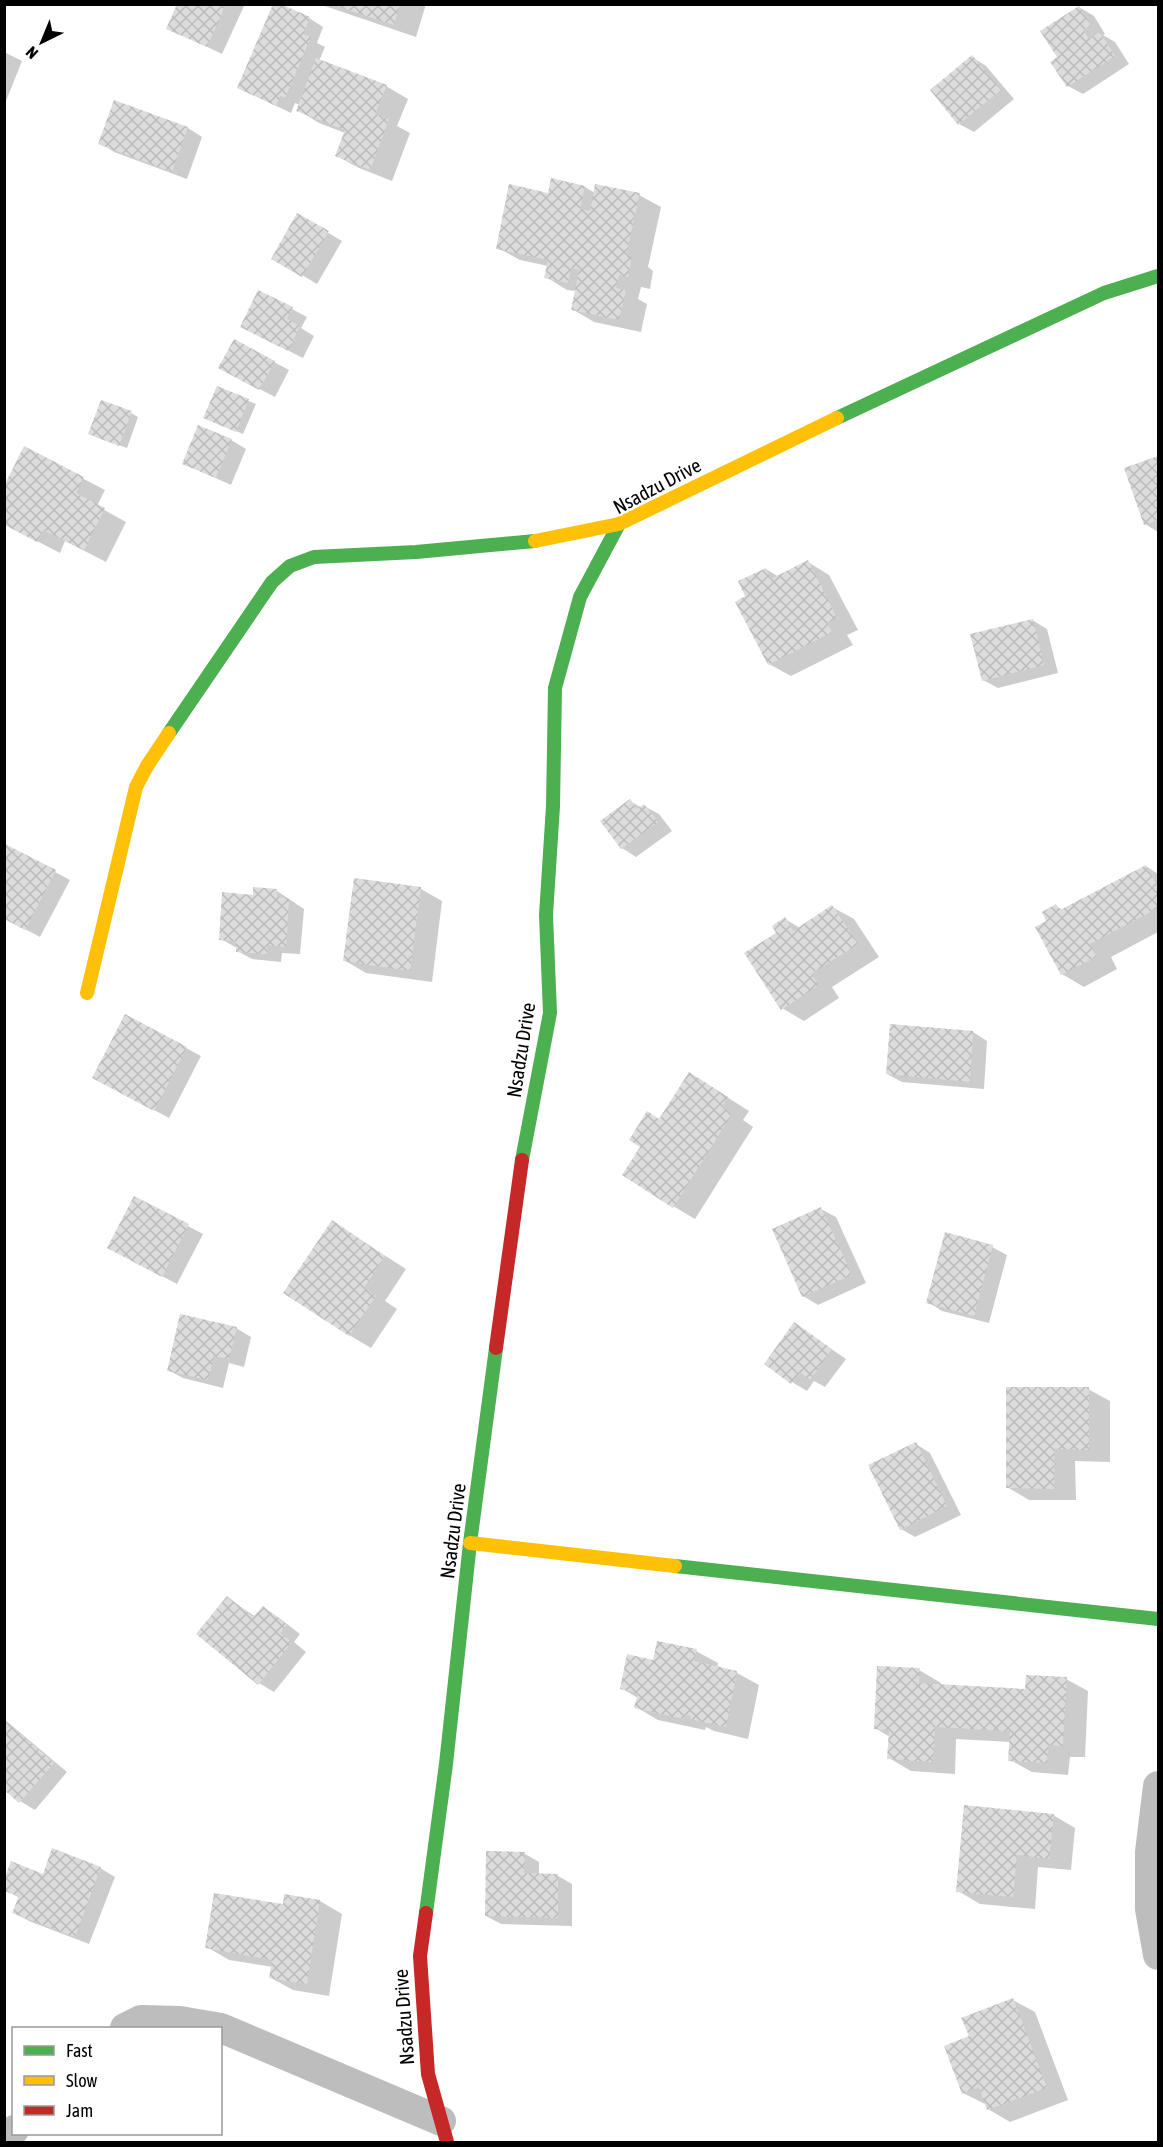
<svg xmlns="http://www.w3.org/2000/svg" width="1163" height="2147" viewBox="0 0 1163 2147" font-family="'Asap Condensed',sans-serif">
<defs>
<pattern id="building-cross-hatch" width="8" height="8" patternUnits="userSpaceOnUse" patternTransform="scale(1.5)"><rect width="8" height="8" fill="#dcdcdc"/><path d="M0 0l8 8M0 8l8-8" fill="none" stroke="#bbb"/></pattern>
</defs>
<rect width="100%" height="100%" fill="#fff"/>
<path fill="#0003" d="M 179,4 L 244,6 L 222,54 L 168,28 Z
M 319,4 L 426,4 L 416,37 Z
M 1079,7 L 1094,16 L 1105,34 L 1103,35 L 1115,42 L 1129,64 L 1083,94 L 1068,86 L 1059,58 Z
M 309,18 L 323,27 L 317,43 L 325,47 L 319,61 L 386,86 L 408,99 L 397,126 L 410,133 L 392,181 L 359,168 L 337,156 L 345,133 L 319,123 L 298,110 L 300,105 L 295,103 L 291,113 L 239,88 Z
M 4,52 L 22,61 L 4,106 Z
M 972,57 L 986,66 L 1014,99 L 974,132 L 959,124 Z
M 115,102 L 188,128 L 202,137 L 187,179 L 114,152 L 100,143 Z
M 585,187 L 595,193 L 639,195 L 661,207 L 648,267 L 653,271 L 650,289 L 641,287 L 638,299 L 647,304 L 641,332 L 594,322 L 572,309 L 576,291 L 567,290 L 546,277 L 548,266 L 520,260 L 498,248 L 550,195 Z
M 298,215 L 342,241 L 317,284 L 273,258 Z
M 292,309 L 307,317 L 301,328 L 314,336 L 303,358 L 257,335 Z
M 274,362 L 289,370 L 275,397 L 235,376 Z
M 217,388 L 256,404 L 243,434 L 212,421 Z
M 131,413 L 138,417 L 127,448 L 96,437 Z
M 231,440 L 246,449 L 231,485 L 184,464 Z
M 24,448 L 105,490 L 97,506 L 126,522 L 106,562 L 65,541 L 60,553 L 4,524 L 4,487 Z
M 1158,457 L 1158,532 L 1145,524 L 1125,469 Z
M 808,562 L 829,575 L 858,630 L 847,635 L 853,645 L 791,676 L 769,664 L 747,597 L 766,569 L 779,577 Z
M 1032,620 L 1047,629 L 1058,673 L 998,688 L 983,680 Z
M 630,801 L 642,808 L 644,806 L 659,814 L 672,831 L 636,857 L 622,848 Z
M 6,846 L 70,880 L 40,937 L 4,918 Z
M 1146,866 L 1158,874 L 1158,932 L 1111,957 L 1117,969 L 1084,987 L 1062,974 L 1048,921 L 1056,906 L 1063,910 Z
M 421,889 L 442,901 L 432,982 L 366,973 L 344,960 Z
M 277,891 L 304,909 L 300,954 L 282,953 L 281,962 L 252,959 L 237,951 L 237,948 L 221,939 L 254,897 Z
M 832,907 L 854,919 L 879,957 L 832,987 L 839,998 L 804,1021 L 782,1008 L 778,933 L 785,919 L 800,928 Z
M 126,1016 L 201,1056 L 169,1118 L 109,1086 Z
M 973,1032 L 987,1041 L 984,1089 L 902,1082 L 887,1074 Z
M 711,1087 L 749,1111 L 743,1120 L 753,1127 L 695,1219 L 673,1206 L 660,1120 Z
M 135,1198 L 203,1234 L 177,1284 L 124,1256 Z
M 821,1209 L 836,1217 L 866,1283 L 818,1305 L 803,1296 Z
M 332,1222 L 406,1269 L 385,1301 L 397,1309 L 371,1348 L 349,1335 Z
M 992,1247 L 1007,1255 L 989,1323 L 942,1311 L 928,1302 Z
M 795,1324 L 846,1359 L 825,1387 L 814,1381 L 807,1391 L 792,1382 Z
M 236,1328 L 251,1337 L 244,1367 L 229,1363 L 223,1388 L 183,1378 L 168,1370 Z
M 1088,1389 L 1110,1401 L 1110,1462 L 1075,1461 L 1076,1500 L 1029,1500 L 1007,1487 Z
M 916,1444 L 930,1453 L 961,1515 L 915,1537 L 901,1529 Z
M 227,1598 L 256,1617 L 263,1608 L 278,1617 L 300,1634 L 294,1642 L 306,1652 L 274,1692 L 259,1683 Z
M 696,1651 L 718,1663 L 717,1668 L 737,1673 L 759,1685 L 748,1739 L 714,1731 L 706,1727 L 705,1730 L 658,1720 L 636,1707 L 638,1698 L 621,1688 L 654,1661 Z
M 919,1670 L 941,1683 L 941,1686 L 1026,1691 L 1066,1679 L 1088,1691 L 1085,1757 L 1070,1757 L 1068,1775 L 1032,1772 L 1010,1760 L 1011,1742 L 956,1739 L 955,1774 L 911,1771 L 889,1758 L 890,1737 L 875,1728 Z
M 4,1719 L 67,1772 L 35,1810 L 20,1801 L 4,1788 Z
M 1053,1815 L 1075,1828 L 1071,1870 L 1038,1867 L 1035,1909 L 980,1904 L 958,1891 Z
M 525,1854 L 539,1862 L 539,1875 L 558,1876 L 572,1884 L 572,1926 L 501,1924 L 486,1916 Z
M 100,1868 L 115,1877 L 89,1944 L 29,1921 L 14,1913 L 20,1898 L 4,1890 L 44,1876 Z
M 286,1896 L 320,1901 L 342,1914 L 329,1996 L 293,1990 L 271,1978 L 273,1967 L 229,1960 L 207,1947 L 284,1905 Z
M 1013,2000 L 1035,2012 L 1068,2100 L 1010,2122 L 988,2109 L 987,2105 L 963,2093 L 970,2037 Z"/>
<path fill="url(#building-cross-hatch)" d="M 177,4 L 226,4 L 207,47 L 166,29 Z
M 273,4 L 281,4 L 310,17 L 303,34 L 311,37 L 285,98 L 280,96 L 276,106 L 237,88 Z
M 330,4 L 400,4 L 394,25 Z
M 1079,6 L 1091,25 L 1083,30 L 1089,39 L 1100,32 L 1115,56 L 1067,87 L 1050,62 L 1057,57 L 1040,31 Z
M 972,55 L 1001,90 L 958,125 L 930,90 Z
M 316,58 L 387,85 L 375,114 L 389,119 L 370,170 L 335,156 L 345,130 L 296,111 Z
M 114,100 L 188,127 L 172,172 L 98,144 Z
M 551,178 L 585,186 L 580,209 L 590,211 L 595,184 L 640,193 L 626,255 L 632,257 L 628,277 L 619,275 L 616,288 L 626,290 L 619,320 L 571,310 L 579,270 L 571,268 L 568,283 L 544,278 L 548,260 L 496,249 L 509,184 L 548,193 Z
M 297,213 L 329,231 L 302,277 L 271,259 Z
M 258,290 L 293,307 L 287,319 L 300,326 L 288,351 L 240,327 Z
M 234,339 L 275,361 L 259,390 L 218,368 Z
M 217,386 L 249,399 L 236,432 L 203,418 Z
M 101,400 L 132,411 L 119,446 L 88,434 Z
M 198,425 L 232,439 L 216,478 L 182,464 Z
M 24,446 L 84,477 L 76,493 L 105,508 L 84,550 L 43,530 L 37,542 L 5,525 L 5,484 Z
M 1158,456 L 1158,520 L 1144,525 L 1124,468 Z
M 808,560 L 837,618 L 827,623 L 832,632 L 768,665 L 735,602 L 745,596 L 738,581 L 766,568 L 771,579 Z
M 1033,619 L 1044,665 L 982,681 L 970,634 Z
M 630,799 L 637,809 L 644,804 L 658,822 L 621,849 L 600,821 Z
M 5,844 L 56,870 L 25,930 L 4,919 Z
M 1146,865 L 1158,888 L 1158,908 L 1090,944 L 1096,957 L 1061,975 L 1035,927 L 1046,921 L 1042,912 L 1056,904 L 1060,910 Z
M 354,878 L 421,887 L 410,971 L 343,961 Z
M 253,887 L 277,889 L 277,897 L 289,899 L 286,947 L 267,945 L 267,954 L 236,952 L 236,941 L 219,940 L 222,892 L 253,895 Z
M 832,905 L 858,944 L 811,974 L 819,985 L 781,1010 L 744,953 L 776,933 L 772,926 L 785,917 L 793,931 Z
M 125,1014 L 187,1047 L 154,1111 L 92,1078 Z
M 890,1024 L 973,1031 L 970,1082 L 886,1074 Z
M 689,1072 L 728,1097 L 722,1107 L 732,1114 L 673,1208 L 622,1175 L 640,1147 L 629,1140 L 647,1111 L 659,1119 Z
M 134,1196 L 189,1224 L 162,1277 L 107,1248 Z
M 821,1207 L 852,1275 L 802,1297 L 772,1229 Z
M 332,1220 L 385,1256 L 364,1288 L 376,1296 L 349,1336 L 283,1293 Z
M 945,1232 L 993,1245 L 974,1316 L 926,1303 Z
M 180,1314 L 237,1327 L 229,1359 L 214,1356 L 208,1380 L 167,1371 Z
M 794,1322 L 832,1349 L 810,1380 L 800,1372 L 791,1384 L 764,1364 Z
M 1006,1387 L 1089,1387 L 1089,1450 L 1054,1449 L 1054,1489 L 1006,1488 Z
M 916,1442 L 947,1506 L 900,1530 L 868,1465 Z
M 227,1596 L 253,1617 L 263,1606 L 287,1625 L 280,1633 L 292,1642 L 258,1685 L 196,1634 Z
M 657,1641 L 697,1649 L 694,1661 L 737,1671 L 726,1727 L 690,1719 L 691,1716 L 684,1715 L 684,1719 L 634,1708 L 638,1693 L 620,1689 L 627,1654 L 653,1660 Z
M 877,1666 L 920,1668 L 919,1683 L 1025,1689 L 1026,1675 L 1067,1677 L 1063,1746 L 1048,1745 L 1047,1763 L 1008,1761 L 1010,1731 L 935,1727 L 933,1762 L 887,1759 L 889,1730 L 874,1729 Z
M 4,1720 L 54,1763 L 19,1803 L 4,1790 Z
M 964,1805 L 1054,1814 L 1049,1859 L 1017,1855 L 1013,1897 L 956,1892 Z
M 52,1848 L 101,1867 L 75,1937 L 12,1913 L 19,1896 L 4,1891 L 4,1880 L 11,1861 L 43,1874 Z
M 486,1851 L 525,1852 L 524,1873 L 558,1874 L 558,1918 L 485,1916 Z
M 214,1893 L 283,1904 L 284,1894 L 320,1900 L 307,1984 L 269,1978 L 272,1960 L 205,1948 Z
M 1013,1998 L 1047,2088 L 987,2110 L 979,2087 L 962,2094 L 944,2046 L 969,2036 L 961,2018 Z"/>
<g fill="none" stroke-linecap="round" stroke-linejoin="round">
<path stroke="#bdbdbd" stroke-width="30" d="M 1158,1786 L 1150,1852 L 1150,1909 L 1158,1955
M 125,2028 L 141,2020 L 180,2021 L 221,2028 L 441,2121
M 4,2139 L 14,2130"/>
<path stroke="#4caf50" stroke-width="14" d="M 837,418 L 1104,293 L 1158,276
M 169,733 L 272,582 L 290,566 L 314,557 L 416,552 L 535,541
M 522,1160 L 550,1013 L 546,915 L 553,806 L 555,688 L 580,597 L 619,524
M 675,1566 L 1158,1619
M 426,1913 L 446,1764 L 470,1543 L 496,1348"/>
<path stroke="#ffc107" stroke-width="14" d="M 535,541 L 619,524 L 837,418
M 87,993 L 136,787 L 147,766 L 169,733
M 470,1543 L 675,1566"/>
<path stroke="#c62828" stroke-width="14" d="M 496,1348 L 522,1160
M 426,1913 L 420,1956 L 428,2074 L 447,2142"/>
</g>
<g text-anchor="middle" stroke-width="5" stroke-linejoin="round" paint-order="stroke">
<g font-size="20" fill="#000" stroke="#fff">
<text transform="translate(657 486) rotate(-28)" y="7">Nsadzu Drive</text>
<text transform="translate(521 1050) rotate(-81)" y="7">Nsadzu Drive</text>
<text transform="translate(453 1531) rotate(-83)" y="7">Nsadzu Drive</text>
<text transform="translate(404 2017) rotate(-94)" y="7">Nsadzu Drive</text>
</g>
</g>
<rect width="1163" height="2147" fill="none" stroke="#000000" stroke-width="12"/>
<rect x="12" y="2027" width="210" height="108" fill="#ffffff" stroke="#999999" stroke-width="1.5"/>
<rect x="24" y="2046" width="30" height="9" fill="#4caf50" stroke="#999999" stroke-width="1.5"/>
<text x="66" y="2057" font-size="18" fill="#000000">Fast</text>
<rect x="24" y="2076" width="30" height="9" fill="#ffc107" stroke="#999999" stroke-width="1.5"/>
<text x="66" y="2087" font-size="18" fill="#000000">Slow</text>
<rect x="24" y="2106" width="30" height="9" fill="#c62828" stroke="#999999" stroke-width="1.5"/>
<text x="66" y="2117" font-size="18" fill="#000000">Jam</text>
<g transform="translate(42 42) rotate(223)" stroke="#ffffff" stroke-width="4.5" paint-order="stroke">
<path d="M0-4.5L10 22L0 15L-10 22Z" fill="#000000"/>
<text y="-9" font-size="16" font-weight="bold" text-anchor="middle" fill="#000000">N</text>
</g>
</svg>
